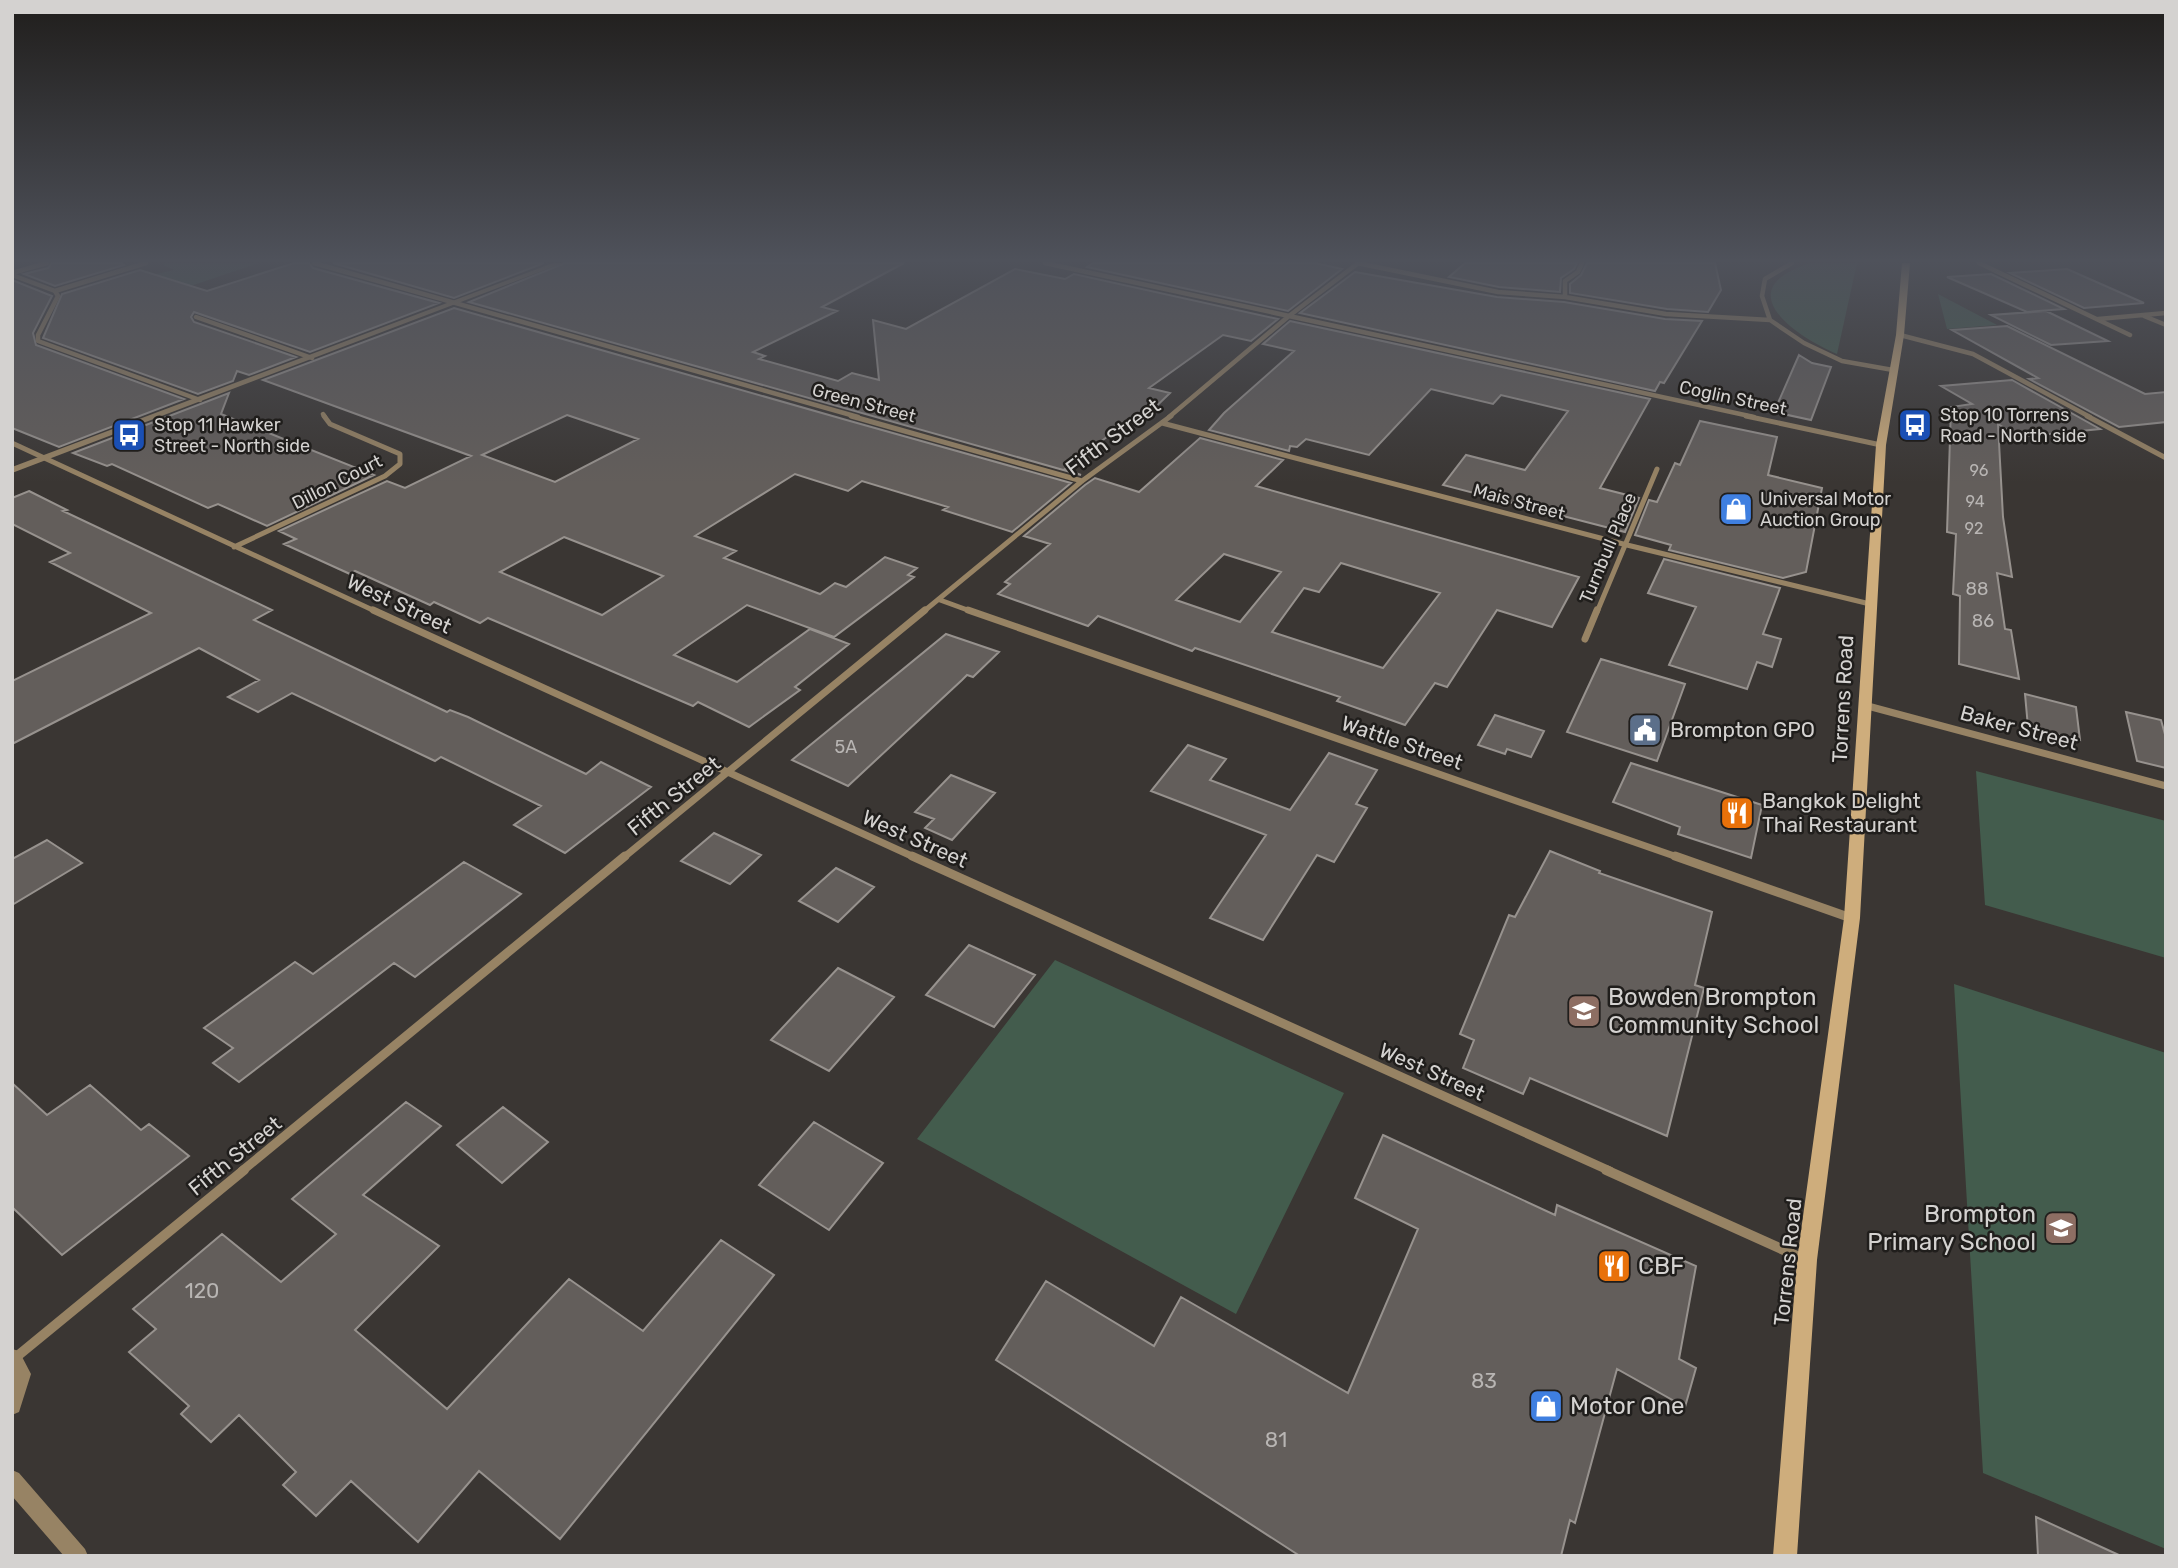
<svg xmlns="http://www.w3.org/2000/svg" width="2178" height="1568" viewBox="0 0 2178 1568" font-family="Rubik,sans-serif">
<rect width="100%" height="100%" fill="#3a3633"/>
<path fill="#435c4d" d="M 165,263 L 259,263 L 137,304 L 152,275 L 174,270 L 163,265 Z
M 1811,263 L 1857,263 L 1837,354 C 1792,335 1728,288 1811,263 Z
M 1938,294 L 1997,325 L 1947,329 Z
M 1976,771 L 2166,821 L 2166,958 L 1985,905 Z
M 1055,960 L 1344,1093 L 1236,1314 L 917,1139 Z
M 1954,984 L 2166,1053 L 2166,1549 L 1983,1473 Z"/>
<path fill="#635e5b" stroke="#97928e" stroke-width="2" fill-rule="evenodd" d="M 52,263 L 121,263 L 124,265 L 55,286 L 24,274 L 48,268 Z
M 294,263 L 309,263 L 313,268 L 439,303 L 310,352 L 194,312 L 191,317 L 194,322 L 296,357 L 249,375 L 237,371 L 233,381 L 198,394 L 43,338 L 62,294 L 140,270 L 207,291 Z
M 333,263 L 544,263 L 454,298 Z
M 565,263 L 904,263 L 822,307 L 837,311 L 753,352 L 765,356 L 759,359 L 838,381 L 852,373 L 879,380 L 873,320 L 906,329 L 1015,269 L 1065,279 L 1074,274 L 1278,319 L 1251,341 L 1223,335 L 1149,388 L 1170,393 L 1140,422 L 1132,420 L 1120,431 L 1116,430 L 1065,469 L 1081,475 L 469,302 Z
M 1093,263 L 1315,263 L 1342,269 L 1288,311 L 1087,267 Z
M 1465,263 L 1577,263 L 1574,269 L 1561,278 L 1560,292 L 1499,287 L 1449,277 Z
M 1587,263 L 1715,263 L 1721,290 L 1708,312 L 1667,309 L 1570,293 L 1570,284 L 1581,275 Z
M 2067,269 L 2144,303 L 2084,308 L 2010,273 Z
M 1355,272 L 1497,297 L 1564,302 L 1665,319 L 1702,321 L 1664,383 L 1660,382 L 1655,391 L 1300,313 Z
M 1991,274 L 2064,309 L 2027,312 L 1947,277 Z
M 12,280 L 52,296 L 33,333 L 36,345 L 184,399 L 59,447 L 12,428 Z
M 454,308 L 850,421 L 1071,483 L 1012,532 L 943,510 L 948,507 L 862,481 L 848,491 L 795,474 L 695,536 L 736,551 L 724,558 L 820,594 L 835,583 L 846,587 L 885,557 L 917,568 L 908,575 L 914,577 L 834,637 L 747,605 L 674,655 L 737,682 L 810,629 L 849,644 L 795,687 L 800,690 L 749,727 L 698,702 L 693,706 L 488,618 L 480,623 L 434,602 L 430,605 L 355,571 L 350,574 L 284,544 L 296,539 L 279,531 L 387,481 L 405,488 L 471,456 L 263,380 ZM 567,415 L 638,439 L 555,482 L 482,455 ZM 564,537 L 663,576 L 602,615 L 500,572 Z
M 2046,311 L 2108,341 L 2051,345 L 1991,315 Z
M 1290,321 L 1650,399 L 1600,488 L 1639,498 L 1625,532 L 1443,485 L 1466,455 L 1525,470 L 1568,411 L 1501,395 L 1493,404 L 1431,389 L 1369,455 L 1306,439 L 1297,447 L 1290,446 L 1289,451 L 1209,430 L 1224,413 L 1294,351 L 1263,344 Z
M 2007,326 L 2145,394 L 2166,392 L 2166,422 L 2119,427 L 2029,379 L 2038,378 L 1952,330 Z
M 1799,355 L 1812,363 L 1831,367 L 1811,420 L 1774,412 Z
M 2012,380 L 2100,429 L 2019,437 L 1998,424 L 2003,517 L 2012,577 L 1997,573 L 2005,629 L 2011,630 L 2019,679 L 1959,664 L 1960,596 L 1953,594 L 1956,534 L 1947,532 L 1951,407 L 1972,404 L 1941,386 Z
M 229,393 L 221,414 L 374,475 L 267,526 L 218,504 L 208,508 L 112,464 L 107,466 L 73,453 Z
M 1700,421 L 1777,437 L 1768,475 L 1822,488 L 1806,572 L 1783,578 L 1669,550 L 1671,545 L 1635,535 L 1649,500 L 1657,502 L 1675,463 L 1680,465 Z
M 1200,438 L 1283,460 L 1256,486 L 1579,577 L 1552,627 L 1497,610 L 1447,687 L 1435,683 L 1405,725 L 1337,701 L 1340,697 L 1195,648 L 1192,651 L 1098,616 L 1088,626 L 998,594 L 1010,584 L 1005,582 L 1050,544 L 1024,536 L 1085,485 L 1095,478 L 1139,492 ZM 1224,554 L 1281,572 L 1240,622 L 1176,600 ZM 1341,563 L 1440,593 L 1383,668 L 1272,632 L 1304,588 L 1319,592 Z
M 29,491 L 67,510 L 63,511 L 272,610 L 254,620 L 447,712 L 450,710 L 468,717 L 586,774 L 601,762 L 651,787 L 565,853 L 514,825 L 541,806 L 441,757 L 435,761 L 292,693 L 258,712 L 228,697 L 259,680 L 199,648 L 12,744 L 12,681 L 151,613 L 50,562 L 70,553 L 12,524 L 12,498 Z
M 1664,559 L 1780,588 L 1763,634 L 1781,639 L 1772,667 L 1757,662 L 1747,689 L 1669,665 L 1696,607 L 1648,593 Z
M 946,634 L 999,652 L 973,677 L 967,675 L 962,680 L 848,786 L 792,760 Z
M 1601,659 L 1685,684 L 1657,761 L 1567,732 Z
M 2025,694 L 2076,707 L 2080,740 L 2028,727 Z
M 2126,712 L 2161,720 L 2166,738 L 2166,768 L 2137,761 Z
M 1495,715 L 1544,731 L 1531,757 L 1507,749 L 1505,754 L 1478,745 Z
M 1188,745 L 1226,759 L 1210,780 L 1290,810 L 1329,753 L 1377,770 L 1356,804 L 1367,808 L 1334,862 L 1317,855 L 1263,940 L 1210,918 L 1266,835 L 1151,791 Z
M 1631,763 L 1762,805 L 1751,858 L 1678,834 L 1680,827 L 1613,802 Z
M 951,775 L 995,793 L 952,840 L 925,828 L 934,819 L 915,812 Z
M 714,833 L 761,855 L 730,884 L 681,861 Z
M 47,840 L 82,863 L 12,905 L 12,859 Z
M 1550,851 L 1600,871 L 1599,873 L 1712,912 L 1695,985 L 1704,988 L 1667,1136 L 1530,1078 L 1523,1094 L 1463,1068 L 1474,1040 L 1460,1034 L 1509,915 L 1515,917 Z
M 464,862 L 521,894 L 415,977 L 394,963 L 239,1082 L 213,1063 L 233,1048 L 204,1028 L 295,962 L 313,974 Z
M 836,868 L 874,887 L 838,922 L 799,901 Z
M 969,945 L 1035,975 L 994,1027 L 926,995 Z
M 838,968 L 894,997 L 829,1071 L 771,1040 Z
M 12,1083 L 47,1115 L 90,1085 L 141,1130 L 149,1124 L 189,1156 L 62,1255 L 12,1207 Z
M 406,1102 L 441,1126 L 363,1195 L 439,1246 L 355,1330 L 447,1409 L 569,1279 L 643,1331 L 721,1240 L 774,1275 L 560,1539 L 479,1471 L 418,1542 L 351,1481 L 316,1516 L 283,1485 L 296,1472 L 239,1415 L 211,1442 L 181,1414 L 189,1406 L 129,1352 L 156,1329 L 133,1309 L 222,1234 L 281,1282 L 336,1234 L 292,1199 Z
M 503,1107 L 548,1142 L 502,1183 L 457,1145 Z
M 814,1122 L 883,1163 L 829,1230 L 759,1185 Z
M 1383,1135 L 1555,1215 L 1557,1205 L 1696,1266 L 1679,1359 L 1696,1368 L 1685,1407 L 1617,1369 L 1575,1523 L 1570,1520 L 1561,1556 L 1300,1556 L 996,1360 L 1046,1281 L 1154,1346 L 1181,1297 L 1348,1393 L 1418,1229 L 1355,1198 Z
M 2036,1517 L 2121,1556 L 2038,1556 Z"/>
<g fill="none" stroke-linecap="round" stroke-linejoin="round">
<path stroke="#978364" stroke-width="4.5" d="M 314,263 L 858,417
M 1045,263 L 1754,417
M 1357,263 L 1498,292 L 1565,297 L 1666,314 L 1770,320
M 1792,263 L 1765,279 L 1762,296 L 1770,320 L 1804,343 L 1842,361 L 1893,370
M 1979,263 L 2130,335
M 12,273 L 47,263
M 12,275 L 55,291 L 58,296 L 38,335 L 38,341 L 200,400
M 55,291 L 146,263
M 1565,297 L 1565,281 L 1578,272 L 1582,263
M 2144,316 L 2166,325
M 196,317 L 312,358
M 2098,319 L 2166,313
M 1900,335 L 1973,354 L 2090,417
M 323,414 L 325,417
M 1169,417 L 1289,316 L 1357,264"/>
<path stroke="#978364" stroke-width="5" d="M 851,416 L 1082,481
M 1746,416 L 1881,445
M 2087,416 L 2166,458
M 1162,423 L 1627,545 L 1870,604
M 12,443 L 377,612
M 234,547 L 385,476 L 400,464 L 400,454 L 330,424 L 324,416
M 940,600 L 973,612
M 923,612 L 1082,481 L 1171,416
M 1597,612 L 1657,469"/>
<path stroke="#978364" stroke-width="7" d="M 373,610 L 916,858
M 968,610 L 1680,858
M 1585,639 L 1597,610
M 1864,705 L 2166,786
M 623,858 L 925,610"/>
<path stroke="#978364" stroke-width="9" d="M 912,856 L 1610,1171
M 1675,856 L 1851,918
M 242,1171 L 625,856"/>
<path stroke="#978364" stroke-width="10" d="M 1606,1170 L 1806,1260
M 15,1358 L 244,1170"/>
<path fill="#978364" fill-rule="evenodd" d="M 553,263 L 563,263 L 12,473 L 12,467 Z
M 12,1349 L 19,1351 L 31,1374 L 19,1412 L 12,1415 Z
M 12,1470 L 19,1473 L 85,1549 L 88,1556 L 64,1556 L 12,1496 Z"/>
<path fill="#cead7c" fill-rule="evenodd" d="M 1902,263 L 1910,263 L 1904,335 L 1886,445 L 1860,918 L 1817,1260 L 1797,1556 L 1773,1556 L 1797,1260 L 1844,918 L 1876,445 L 1896,335 Z"/>
</g>
<linearGradient id="sky" x2="0" y2="1"><stop stop-color="#201e1c"/><stop offset="0.54" stop-color="#4f525b"/><stop offset="1" stop-color="#4f525b" stop-opacity="0"/></linearGradient>
<rect width="2178" height="483" fill="url(#sky)"/>
<defs>
<g id="bus-square" transform="scale(1.75)"><rect x="-9" y="-9" width="18" height="18" rx="4" fill="#1a4fb4" stroke="#201e1c"/><path d="M-5-6H5V4H4V6H2V4H-2V6H-4V4H-5ZM-3.5-4V0h7V-4ZM-3.5 1.2v1.5H-2V1.2ZM2 1.2v1.5H3.5V1.2Z" fill="#fff"/></g>
<g id="shop-square" transform="scale(1.75)"><rect x="-9" y="-9" width="18" height="18" rx="4" fill="#3f7fe0" stroke="#201e1c"/><path d="M-5-2.5h2.3a2.7 3.5 0 0 1 5.4 0H5L5.5 6h-11ZM-1.5-2.5h3a1.5 2.3 0 0 0-3 0Z" fill="#fff"/></g>
<g id="civic-square" transform="scale(1.75)"><rect x="-9" y="-9" width="18" height="18" rx="4" fill="#5c6f8a" stroke="#201e1c"/><path d="M-.6-6.5H3V-4.5H.6V-3L4-1V1h2V6H-6V1h2V-1L-.6-3ZM-1.2 2.5V6h2.4V2.5Z" fill="#fff"/></g>
<g id="restaurant-square" transform="scale(1.75)"><rect x="-9" y="-9" width="18" height="18" rx="4" fill="#e8710a" stroke="#201e1c"/><path d="M-5-6h1v4h1v-4h1v4h1v-4h1v5L-1.5 .5V6h-2V.5L-5-1ZM5-6V6H3V1.5H1.5Q1.5-4 5-6Z" fill="#fff"/></g>
<g id="school-square" transform="scale(1.75)"><rect x="-9" y="-9" width="18" height="18" rx="4" fill="#8d6e63" stroke="#201e1c"/><path d="M0-5L7-2L0 1L-7-2ZM-4 1L0 2.5L4 1V4Q0 6-4 4Z" fill="#fff"/></g>
</defs>
<g fill-rule="evenodd">
<use href="#bus-square" x="1915" y="425"/>
<use href="#bus-square" x="129" y="435"/>
<use href="#shop-square" x="1736" y="509"/>
<use href="#civic-square" x="1645" y="730"/>
<use href="#restaurant-square" x="1737" y="813"/>
<use href="#school-square" x="1584" y="1011"/>
<use href="#school-square" x="2061" y="1228"/>
<use href="#restaurant-square" x="1614" y="1266"/>
<use href="#shop-square" x="1546" y="1406"/>
</g>
<g text-anchor="middle" stroke-width="5" stroke-linejoin="round" paint-order="stroke">
<g font-size="16" fill="#b8b5b3">
<text x="1979" y="476">96</text>
<text x="1975" y="507">94</text>
<text x="1974" y="534">92</text>
</g>
<g font-size="18" fill="#d4d2d0" stroke="#201e1c">
<text transform="translate(1733 398) rotate(12)" y="6">Coglin Street</text>
<text transform="translate(864 403) rotate(15)" y="6">Green Street</text>
<text transform="translate(337 482) rotate(-27)" y="6">Dillon Court</text>
<text transform="translate(1519 502) rotate(15)" y="6">Mais Street</text>
<text transform="translate(1608 548) rotate(-67)" y="6">Turnbull Place</text>
</g>
<g font-size="18" fill="#d4d2d0" stroke="#201e1c" text-anchor="start">
<text x="1940" y="421">Stop 10 Torrens<tspan x="1940" dy="21">Road - North side</tspan></text>
<text x="154" y="431">Stop 11 Hawker<tspan x="154" dy="21">Street - North side</tspan></text>
<text x="1760" y="505">Universal Motor<tspan x="1760" dy="21">Auction Group</tspan></text>
</g>
<g font-size="18" fill="#b8b5b3">
<text x="1977" y="595">88</text>
<text x="1983" y="627">86</text>
<text x="846" y="753">5A</text>
</g>
<g font-size="21" fill="#d4d2d0" stroke="#201e1c">
<text transform="translate(1113 437) rotate(-37)" y="7">Fifth Street</text>
<text transform="translate(399 604) rotate(25)" y="7">West Street</text>
<text transform="translate(1843 699) rotate(-87)" y="7">Torrens Road</text>
<text transform="translate(2019 728) rotate(15)" y="7">Baker Street</text>
<text transform="translate(1402 743) rotate(19)" y="7">Wattle Street</text>
<text transform="translate(674 796) rotate(-39)" y="7">Fifth Street</text>
<text transform="translate(915 839) rotate(24)" y="7">West Street</text>
<text transform="translate(1432 1072) rotate(24)" y="7">West Street</text>
<text transform="translate(235 1156) rotate(-39)" y="7">Fifth Street</text>
<text transform="translate(1788 1262) rotate(-84)" y="7">Torrens Road</text>
</g>
<g font-size="21" fill="#d4d2d0" stroke="#201e1c" text-anchor="start">
<text x="1670" y="737">Brompton GPO</text>
<text x="1762" y="808">Bangkok Delight<tspan x="1762" dy="24">Thai Restaurant</tspan></text>
</g>
<g font-size="21" fill="#b8b5b3">
<text x="202" y="1298">120</text>
<text x="1484" y="1388">83</text>
<text x="1276" y="1447">81</text>
</g>
<g font-size="24" fill="#d4d2d0" stroke="#201e1c" text-anchor="start">
<text x="1608" y="1005">Bowden Brompton<tspan x="1608" dy="28">Community School</tspan></text>
<text x="2036" y="1222" text-anchor="end">Brompton<tspan x="2036" dy="28">Primary School</tspan></text>
<text x="1638" y="1274">CBF</text>
<text x="1570" y="1414">Motor One</text>
</g>
</g>
<rect width="2178" height="1568" fill="none" stroke="#d4d2d0" stroke-width="28"/>
</svg>
